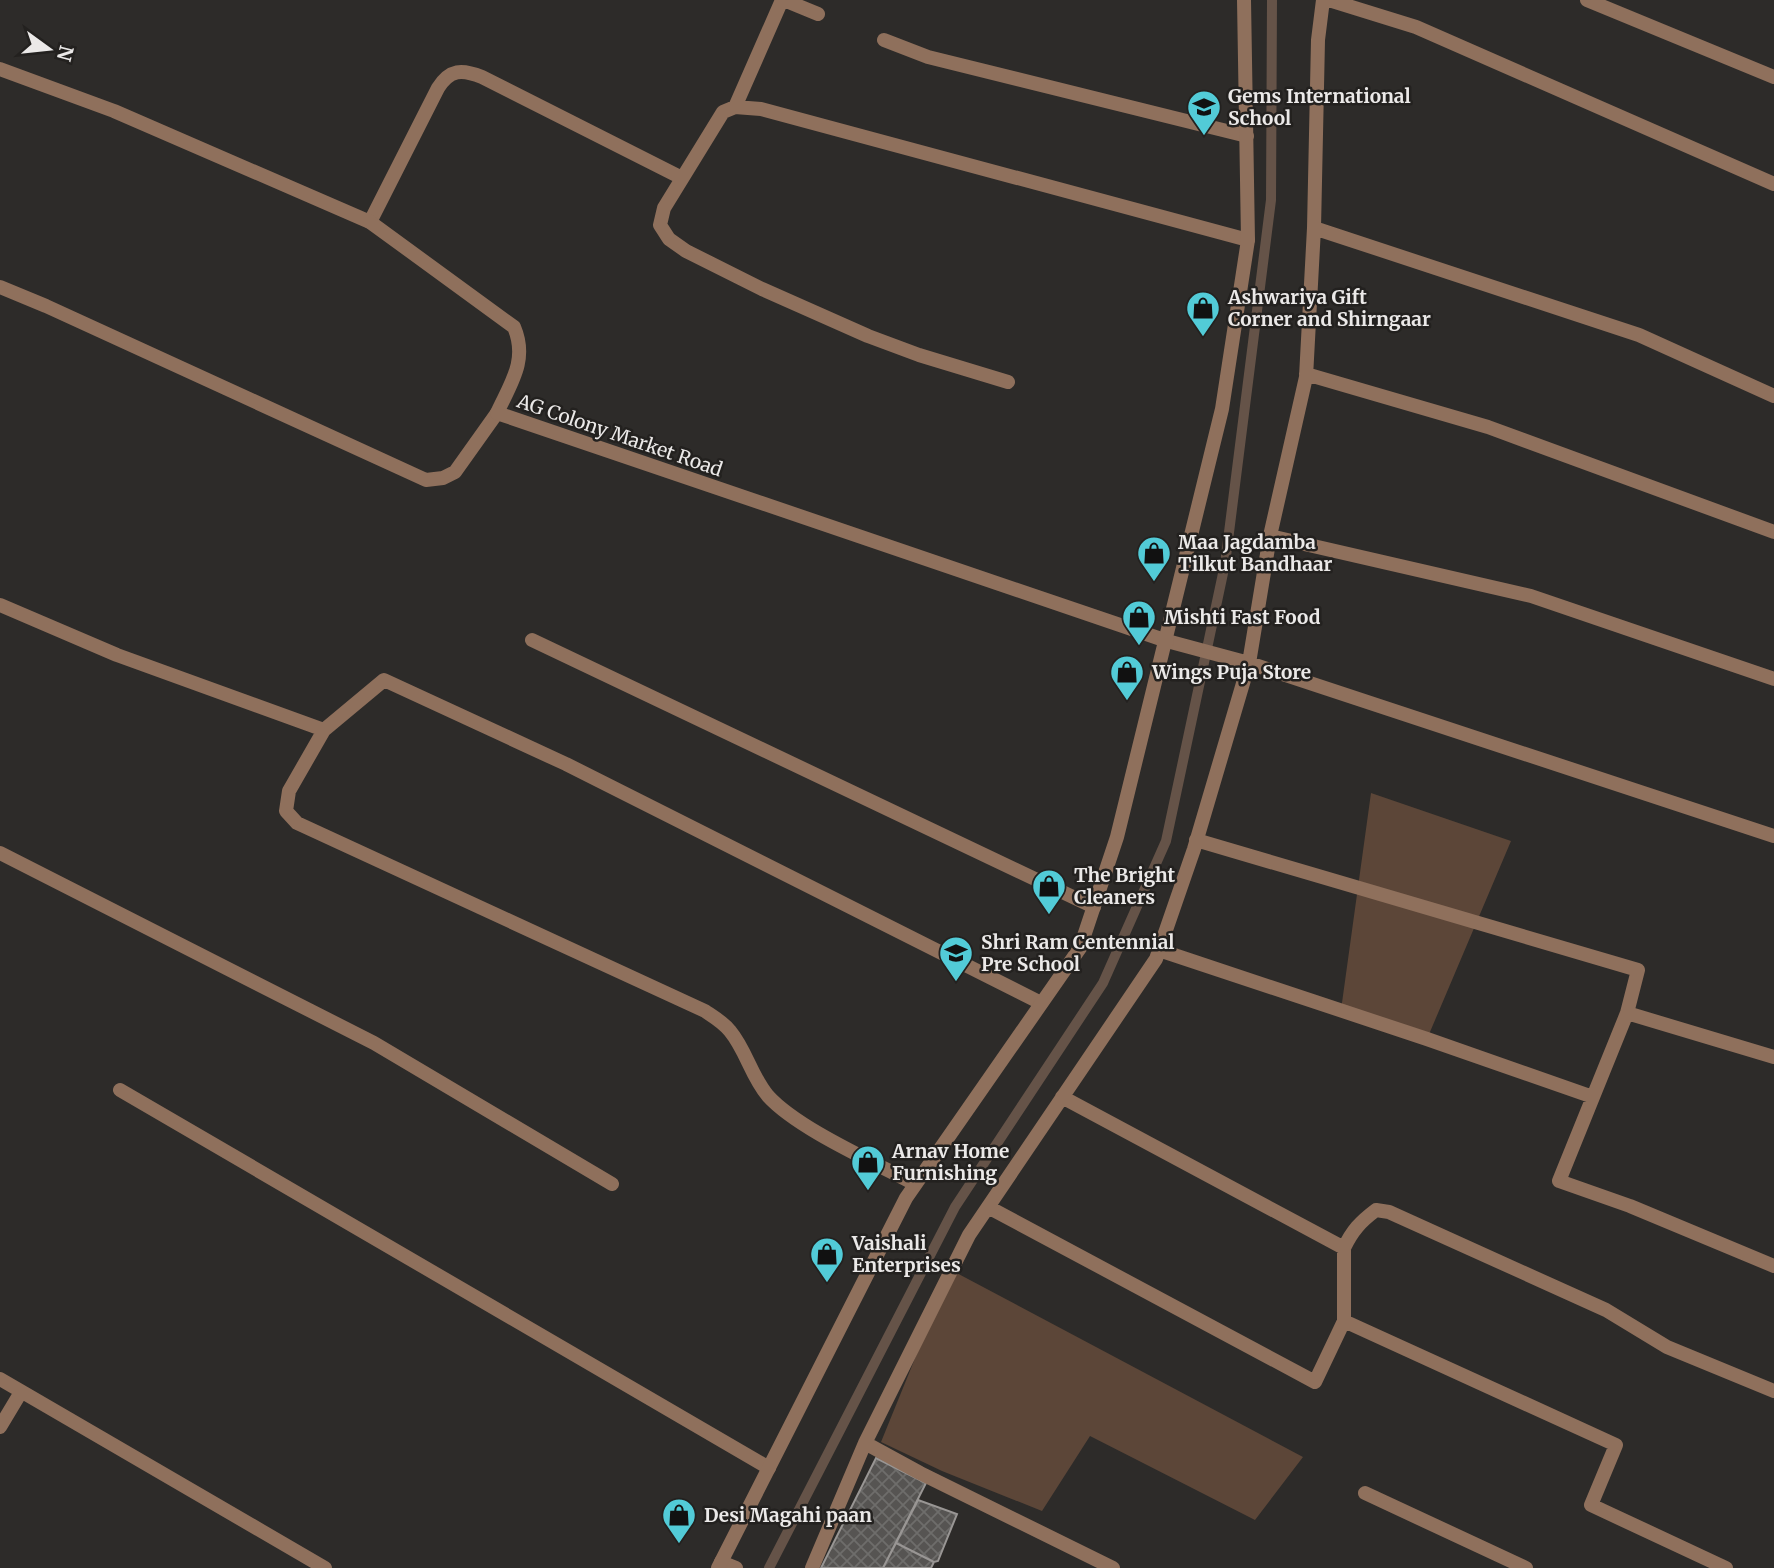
<svg xmlns="http://www.w3.org/2000/svg" width="1774" height="1568" viewBox="0 0 1774 1568" font-family="Merriweather,serif">
<defs>
<pattern id="building-cross-hatch" width="8" height="8" patternUnits="userSpaceOnUse" patternTransform="scale(1.75)"><rect width="8" height="8" fill="#565452"/><path d="M0 0l8 8M0 8l8-8" fill="none" stroke="#6e6d6b"/></pattern>
</defs>
<rect width="100%" height="100%" fill="#2d2b29"/>
<path fill="#5c4638" d="M 1371,793 L 1511,841 L 1427,1039 L 1341,1010 Z
M 951,1270 L 1303,1457 L 1255,1520 L 1090,1436 L 1042,1511 L 942,1471 L 881,1442 Z"/>
<g fill="none" stroke-linecap="round" stroke-linejoin="round">
<path stroke="#655348" stroke-width="10" d="M 769,1568 L 955,1207 L 1103,983 L 1166,841 L 1225,564 L 1271,200 L 1272,0"/>
</g>
<path fill="url(#building-cross-hatch)" stroke="#999694" stroke-width="2" d="M 876,1458 L 926,1483 L 883,1568 L 821,1568 Z
M 918,1500 L 957,1514 L 938,1561 L 934,1562 L 896,1543 Z
M 896,1543 L 934,1562 L 931,1568 L 883,1568 Z"/>
<g fill="none" stroke-linecap="round" stroke-linejoin="round">
<path stroke="#8f705c" stroke-width="14" d="M 784,0 L 818,14
M 1329,0 L 1416,27 L 1774,184
M 1587,0 L 1774,77
M 884,40 L 928,57 L 1247,136
M 735,107 L 782,0
M 370,222 L 438,88 C 450,69 462,69 482,77 L 682,178
M 1314,228 L 1639,335 L 1774,396
M 0,287 L 46,306 L 426,480 L 443,478 L 455,472 L 497,413
M 1306,374 L 1488,427 L 1774,532
M 1008,382 L 919,355 L 868,336 L 762,289 L 686,251 L 669,239 L 660,225 L 664,208 L 723,112 L 735,107 L 761,109 L 1248,240
M 1270,536 L 1531,596 L 1774,679
M 0,605 L 117,655 L 324,730 L 384,680 L 566,764 L 1041,1003
M 532,640 L 1094,907
M 1167,641 L 1249,663 L 1774,836
M 324,730 L 289,791 L 286,811 L 297,823 L 705,1011 C 714,1017 723,1022 730,1031 C 746,1050 751,1076 768,1096 C 798,1129 874,1162 915,1184
M 1196,840 L 1638,970 L 1627,1013
M 0,853 L 374,1043 L 612,1184
M 1159,950 L 1427,1039 L 1593,1097
M 1774,1057 L 1627,1013 L 1559,1181 L 1630,1206 L 1774,1266
M 120,1090 L 769,1468
M 1062,1097 L 1344,1248 C 1352,1231 1360,1222 1376,1210 L 1389,1212 L 1606,1310 L 1667,1347 L 1774,1391
M 988,1207 L 1315,1382 L 1344,1321
M 1344,1248 L 1344,1321 L 1616,1445 L 1591,1505 L 1726,1568
M 0,1379 L 325,1568
M 0,1427 L 21,1392
M 865,1443 L 920,1473 L 1113,1568
M 1365,1493 L 1526,1568
M 721,1562 L 736,1568
M 812,1568 L 865,1443 L 969,1235 L 1156,959 L 1194,849 L 1249,663 L 1270,536 L 1306,377 L 1314,228 L 1318,40 L 1323,0"/>
<path stroke="#8f705c" stroke-width="14" d="M 0,69 L 114,111 L 370,222 L 514,327 C 528,360 511,383 497,413 L 1167,641
M 718,1568 L 906,1198 L 1080,948 L 1117,837 L 1222,409 L 1248,240 L 1244,0"/>
</g>
<defs>
<g id="school-pin" transform="scale(1.75)"><path d="M0 17L-7.5 6A9.5 9.5 0 1 1 7.5 6Z" fill="#52cbd7" stroke="#23211f"/><path d="M0-5L7-2L0 1L-7-2ZM-4 1L0 2.5L4 1V4Q0 6-4 4Z" fill="#111"/></g>
<g id="shop-pin" transform="scale(1.75)"><path d="M0 17L-7.5 6A9.5 9.5 0 1 1 7.5 6Z" fill="#52cbd7" stroke="#23211f"/><path d="M-5-2.5h2.3a2.7 3.5 0 0 1 5.4 0H5L5.5 6h-11ZM-1.5-2.5h3a1.5 2.3 0 0 0-3 0Z" fill="#111"/></g>
</defs>
<g fill-rule="evenodd">
<use href="#school-pin" x="1204" y="107"/>
<use href="#shop-pin" x="1203" y="308"/>
<use href="#shop-pin" x="1154" y="553"/>
<use href="#shop-pin" x="1139" y="617"/>
<use href="#shop-pin" x="1127" y="672"/>
<use href="#shop-pin" x="1049" y="886"/>
<use href="#school-pin" x="956" y="953"/>
<use href="#shop-pin" x="868" y="1162"/>
<use href="#shop-pin" x="827" y="1254"/>
<use href="#shop-pin" x="679" y="1515"/>
</g>
<g text-anchor="middle" stroke-width="5" stroke-linejoin="round" paint-order="stroke">
<g font-size="19" font-weight="bold" fill="#ebe9e8" stroke="#23211f" text-anchor="start">
<text x="1228" y="103">Gems International<tspan x="1228" dy="22">School</tspan></text>
<text x="1228" y="304">Ashwariya Gift<tspan x="1228" dy="22">Corner and Shirngaar</tspan></text>
<text x="1178" y="549">Maa Jagdamba<tspan x="1178" dy="22">Tilkut Bandhaar</tspan></text>
<text x="1164" y="624">Mishti Fast Food</text>
<text x="1152" y="679">Wings Puja Store</text>
<text x="1074" y="882">The Bright<tspan x="1074" dy="22">Cleaners</tspan></text>
<text x="981" y="949">Shri Ram Centennial<tspan x="981" dy="22">Pre School</tspan></text>
<text x="892" y="1158">Arnav Home<tspan x="892" dy="22">Furnishing</tspan></text>
<text x="852" y="1250">Vaishali<tspan x="852" dy="22">Enterprises</tspan></text>
<text x="704" y="1522">Desi Magahi paan</text>
</g>
<g font-size="19" fill="#ebe9e8" stroke="#23211f">
<text transform="translate(620 435) rotate(19)" y="7">AG Colony Market Road</text>
</g>
</g>
<g transform="translate(49 49) rotate(105)" stroke="#23211f" stroke-width="5" paint-order="stroke">
<path d="M0-5L12 26L0 18L-12 26Z" fill="#ebe9e8"/>
<text y="-10" font-size="19" font-weight="bold" text-anchor="middle" fill="#ebe9e8">N</text>
</g>
</svg>
